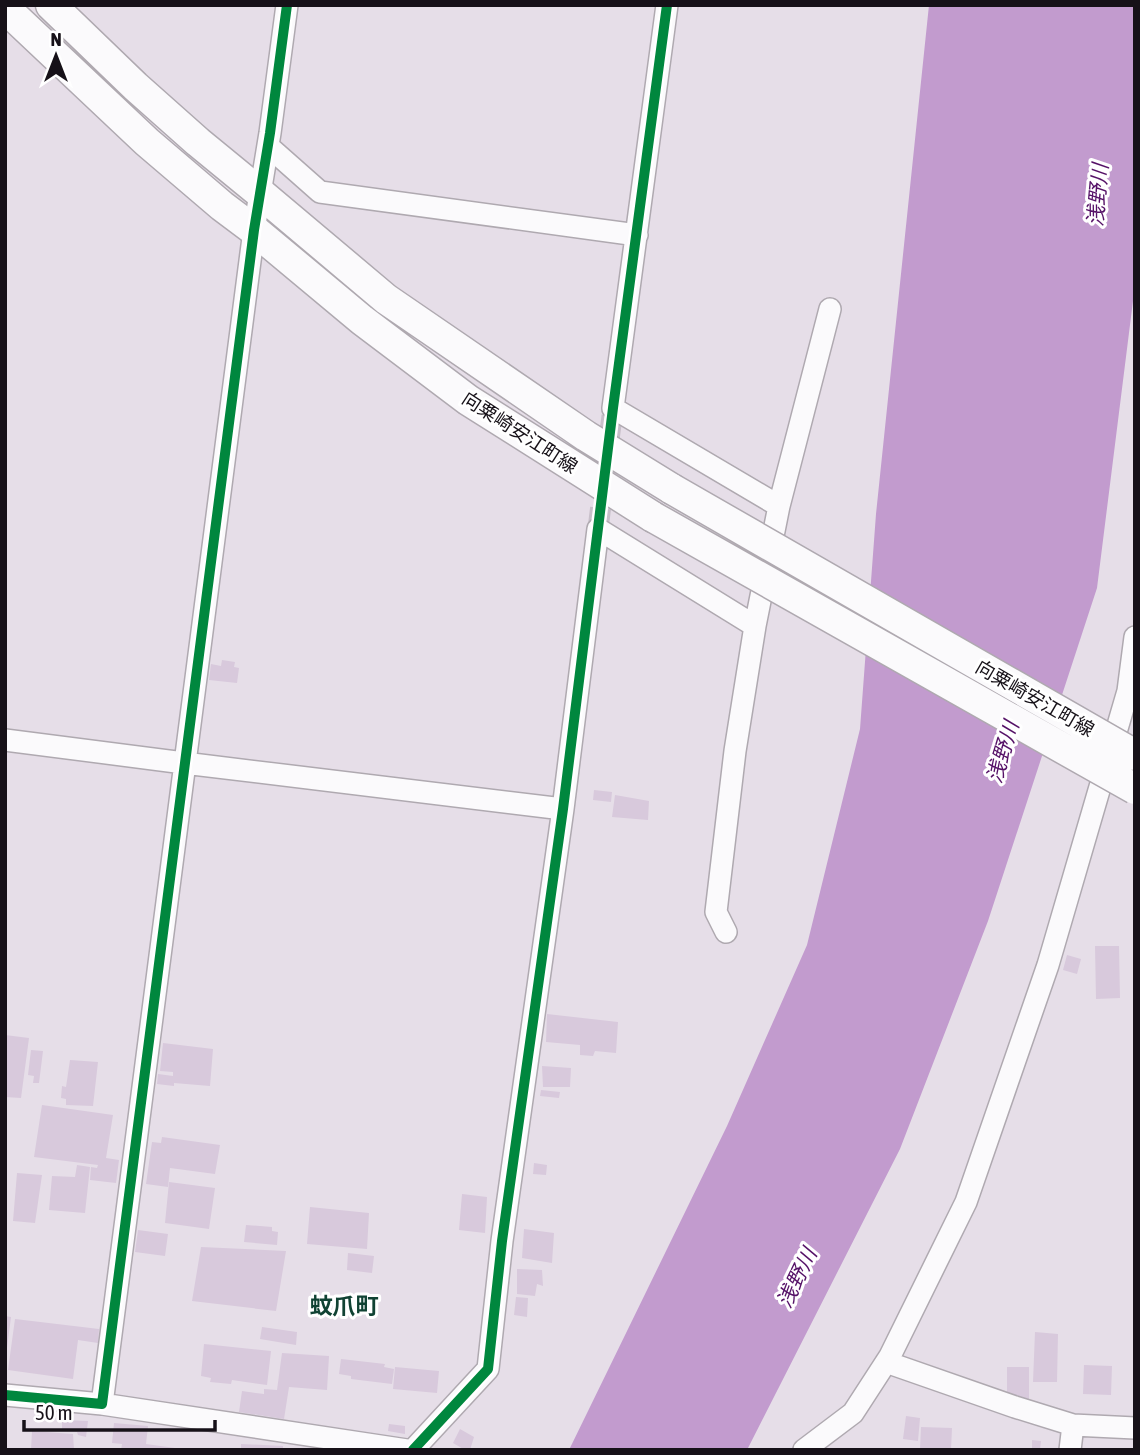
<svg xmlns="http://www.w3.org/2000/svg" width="1140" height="1455" viewBox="0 0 1140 1455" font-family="'Asap Condensed','Noto Sans JP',sans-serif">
<rect width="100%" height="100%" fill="#e6dee8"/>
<path fill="#c29bce" d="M 929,5 L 1135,5 L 1135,285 L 1097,588 L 988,921 L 900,1149 L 747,1450 L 569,1450 L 727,1126 L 807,945 L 860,729 L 876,514 Z"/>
<path fill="#d8c9dc" d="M 222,660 L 235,662 L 234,667 L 239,668 L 237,683 L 209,680 L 211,664 L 221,666 Z
M 594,790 L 612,792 L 611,802 L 593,800 Z
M 615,795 L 649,801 L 648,820 L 612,817 Z
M 1095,946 L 1119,946 L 1120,998 L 1096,999 Z
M 1067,955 L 1081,959 L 1077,974 L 1063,970 Z
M 547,1014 L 618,1022 L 616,1053 L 595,1051 L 593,1056 L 580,1055 L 580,1045 L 546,1042 Z
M 5,1035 L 29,1038 L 21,1098 L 5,1097 Z
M 163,1043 L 213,1049 L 210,1086 L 174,1083 L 174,1086 L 157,1084 L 158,1074 L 173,1076 L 173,1072 L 160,1071 Z
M 31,1050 L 43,1051 L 39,1083 L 33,1083 L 34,1076 L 28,1075 Z
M 70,1060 L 98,1062 L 93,1106 L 66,1105 L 66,1099 L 61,1098 L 62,1086 L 66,1087 Z
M 542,1066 L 571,1068 L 570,1087 L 543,1087 Z
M 541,1090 L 560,1092 L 559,1098 L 540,1096 Z
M 42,1105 L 113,1115 L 106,1158 L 119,1160 L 116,1183 L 90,1180 L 91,1167 L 97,1168 L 98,1165 L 34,1157 Z
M 162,1137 L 220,1145 L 215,1174 L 170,1168 L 168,1187 L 146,1184 L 152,1142 L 161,1143 Z
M 534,1163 L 547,1165 L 546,1175 L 533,1174 Z
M 77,1165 L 90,1167 L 85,1213 L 49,1210 L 52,1176 L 75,1177 Z
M 17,1173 L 42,1175 L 35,1223 L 13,1221 Z
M 169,1182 L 215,1188 L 209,1229 L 165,1223 Z
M 462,1194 L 487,1197 L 485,1233 L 459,1230 Z
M 310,1207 L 369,1213 L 367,1249 L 307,1244 Z
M 246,1225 L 272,1227 L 272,1231 L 278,1232 L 277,1245 L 244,1242 Z
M 524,1229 L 554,1233 L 552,1263 L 522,1258 Z
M 138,1230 L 168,1234 L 165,1256 L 135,1252 Z
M 201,1247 L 286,1251 L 276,1311 L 192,1301 Z
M 348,1253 L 374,1256 L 372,1273 L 347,1270 Z
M 517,1269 L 542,1270 L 543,1286 L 537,1284 L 535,1296 L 517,1294 Z
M 516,1297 L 528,1298 L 527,1317 L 514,1315 Z
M 5,1316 L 11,1317 L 7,1348 L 5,1348 Z
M 15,1319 L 99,1329 L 98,1343 L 78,1340 L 73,1379 L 8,1370 Z
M 262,1327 L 297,1332 L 296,1345 L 260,1339 Z
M 1035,1332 L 1058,1334 L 1057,1382 L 1033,1382 Z
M 204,1344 L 271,1351 L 267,1385 L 232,1380 L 231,1384 L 210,1382 L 211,1378 L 201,1376 Z
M 282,1353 L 329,1356 L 327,1390 L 289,1387 L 284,1419 L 239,1412 L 242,1391 L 264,1394 L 264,1389 L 277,1390 Z
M 341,1359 L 385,1364 L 384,1367 L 394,1369 L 392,1384 L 351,1379 L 351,1376 L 339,1374 Z
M 1084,1365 L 1112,1366 L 1111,1395 L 1083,1394 Z
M 395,1367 L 439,1371 L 437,1393 L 393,1389 Z
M 1007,1367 L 1029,1367 L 1029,1399 L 1007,1398 Z
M 906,1416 L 920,1418 L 918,1441 L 903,1439 Z
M 62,1420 L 88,1421 L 86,1437 L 78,1435 L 77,1432 L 62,1431 Z
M 114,1423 L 148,1426 L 146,1444 L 175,1448 L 174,1450 L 121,1450 L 122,1444 L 112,1443 Z
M 389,1424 L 405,1426 L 405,1434 L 388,1431 Z
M 921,1427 L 952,1428 L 951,1450 L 920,1450 Z
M 460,1429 L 474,1437 L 470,1450 L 465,1450 L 453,1443 Z
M 32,1431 L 73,1434 L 74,1450 L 31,1450 Z
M 1032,1440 L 1041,1441 L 1040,1450 L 1032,1450 Z
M 241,1444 L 283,1446 L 283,1450 L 241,1450 Z"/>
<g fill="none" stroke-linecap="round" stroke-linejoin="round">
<path stroke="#c7bfc9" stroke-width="21" stroke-dasharray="21 10" stroke-linecap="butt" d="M 598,529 L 613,408"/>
<g stroke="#afa9b0" stroke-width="24">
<path id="minor" d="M 667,5 L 613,408 L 779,506
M 268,146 L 320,192 L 637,235
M 5,740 L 184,763 L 563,809
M 726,932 L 716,912 L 735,751 L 755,626 L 779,506 L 830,309
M 886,1362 L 1015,1407 L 1073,1425 L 1135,1428
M 5,1395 L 102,1404 L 254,230 L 270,133 L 287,5
M 102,1404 L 407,1450
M 413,1450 L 488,1369 L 502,1241 L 563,809 L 598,529 L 755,626
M 804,1450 L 853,1413 L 890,1356 L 966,1202 L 1048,965 L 1128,691 L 1135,637
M 1070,1450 L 1073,1425"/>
</g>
<g stroke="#afa9b0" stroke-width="33">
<path id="secondary" d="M 51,5 L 135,86 L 198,142 L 259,192 L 386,299 L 586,436 L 672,489
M 5,8 L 147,142 L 222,206 L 254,230 L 362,320 L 468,400 L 653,517"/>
</g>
<use href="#minor" stroke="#fbfafc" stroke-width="21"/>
<use href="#secondary" stroke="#fbfafc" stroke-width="30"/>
<g stroke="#afa9b0" stroke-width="33" stroke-linecap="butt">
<path id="secondary-bridge" d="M 672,489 L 1135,755
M 653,517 L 1135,789"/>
</g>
<use href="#secondary-bridge" stroke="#fbfafc" stroke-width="30"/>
<g stroke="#fff" stroke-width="15">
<path id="cycleway" d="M 5,1395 L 102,1404 L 254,230 L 270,133 L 287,5
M 413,1450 L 488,1369 L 502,1241 L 563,809 L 613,408 L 667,5"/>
</g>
<use href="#cycleway" stroke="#00873e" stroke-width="10"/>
</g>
<g text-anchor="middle" stroke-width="6" stroke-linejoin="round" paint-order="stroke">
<g font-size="19" fill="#161118" stroke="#fff">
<text transform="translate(520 432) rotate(33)" y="7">向粟崎安江町線</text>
<text transform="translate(1035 698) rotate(30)" y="7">向粟崎安江町線</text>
</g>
<g font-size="21" font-style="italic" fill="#551167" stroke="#fff">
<text transform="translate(1098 195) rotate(-85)" y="7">浅野川</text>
<text transform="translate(1003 752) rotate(-73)" y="7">浅野川</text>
<text transform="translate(797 1278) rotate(-64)" y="7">浅野川</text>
</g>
<g font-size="23" font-weight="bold" fill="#104233" stroke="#fff">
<text x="344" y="1314">蚊爪町</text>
</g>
</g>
<rect width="1140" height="1455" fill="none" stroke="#161118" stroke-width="14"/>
<g transform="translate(56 56)" stroke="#ffffff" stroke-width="5" paint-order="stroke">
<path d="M0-5L12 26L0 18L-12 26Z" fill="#161118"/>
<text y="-10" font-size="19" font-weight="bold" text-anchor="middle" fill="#161118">N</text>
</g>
<path d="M24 1420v10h191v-10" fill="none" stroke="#161118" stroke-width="3.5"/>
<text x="35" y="1420" font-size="21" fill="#161118" stroke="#ffffff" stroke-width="5" paint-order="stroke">50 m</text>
</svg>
